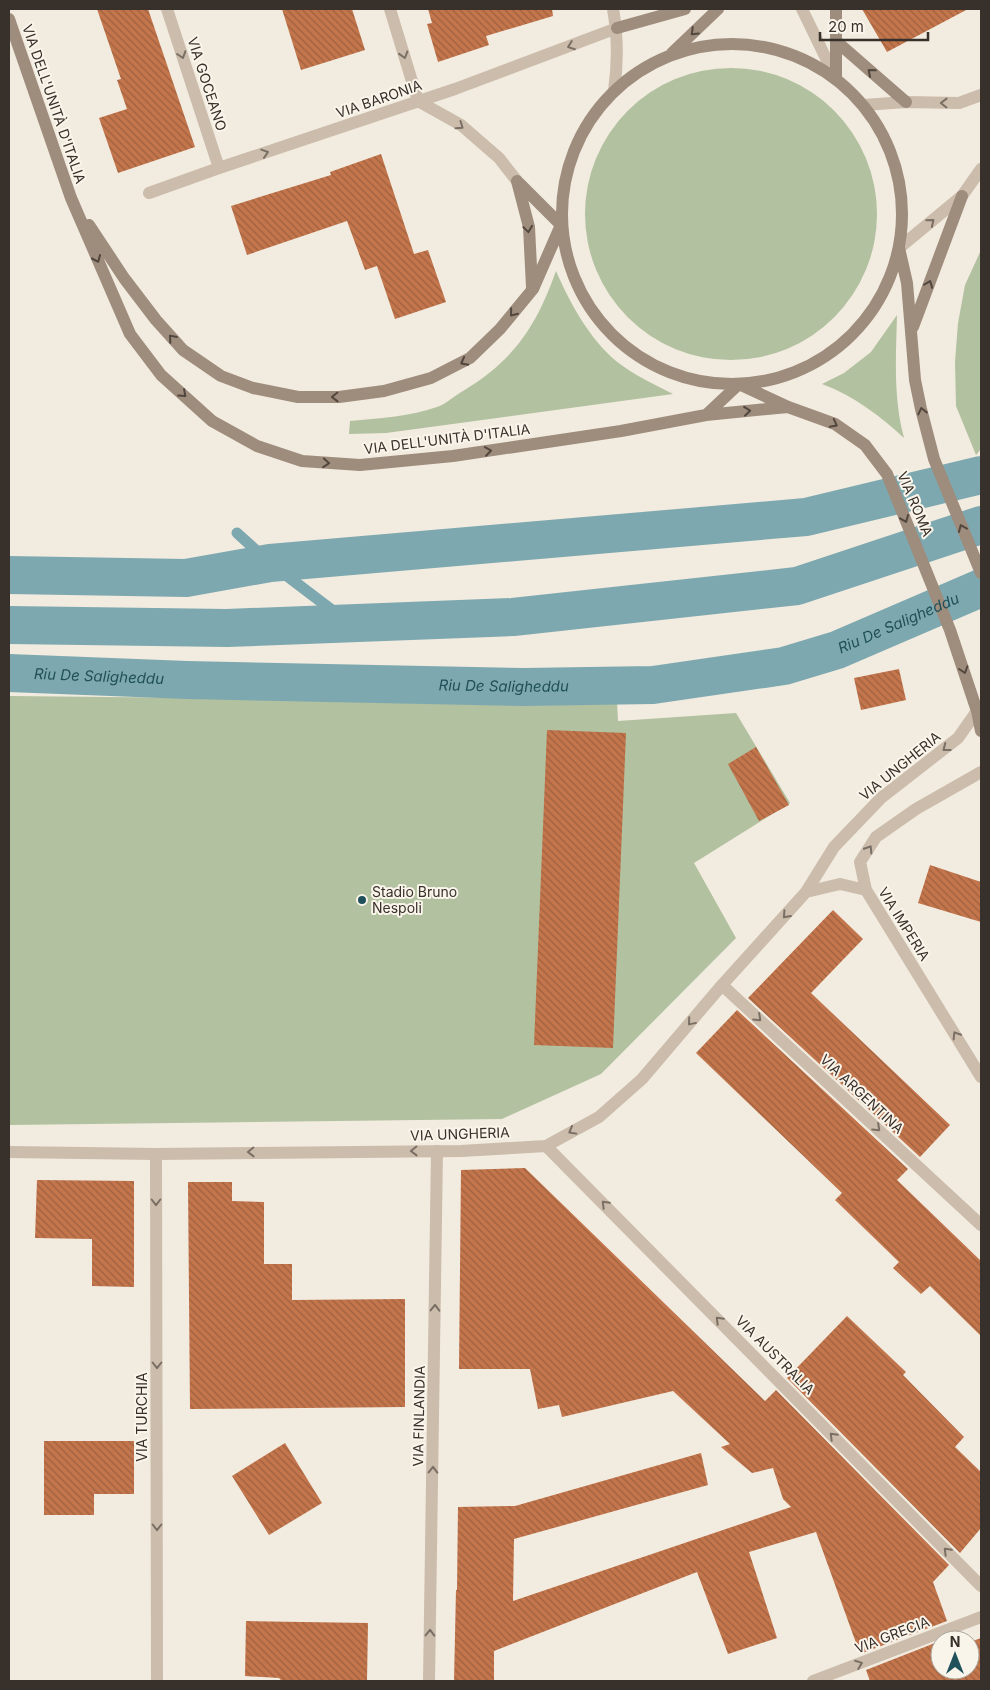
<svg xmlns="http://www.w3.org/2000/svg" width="990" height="1690" viewBox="0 0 990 1690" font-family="Inter,sans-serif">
<defs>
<pattern id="building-back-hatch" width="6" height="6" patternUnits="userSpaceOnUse" patternTransform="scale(1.25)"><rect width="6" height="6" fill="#c3754c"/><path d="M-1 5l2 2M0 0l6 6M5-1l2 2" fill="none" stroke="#9f603f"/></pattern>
</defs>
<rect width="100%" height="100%" fill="#f2ebdf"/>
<path fill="#b2c19f" d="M585 214a146 146 0 1 1 292 0a146 146 0 1 1-292 0Z
M 981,250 L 981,449 L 976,455 L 956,406 L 955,362 L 958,323 L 965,285 Z
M 556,271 C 570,303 589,338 616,361 C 634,375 653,384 673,394 L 386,433 L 349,434 L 350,421 C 378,418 409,417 437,407 C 446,404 454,396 463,391 C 514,360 536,327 556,271 Z
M 897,315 C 896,356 893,397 904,438 C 879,415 854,396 822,384 L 844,373 L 871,352 Z
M 9,696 L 617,702 L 618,721 L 736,713 L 790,803 L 694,863 L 736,938 L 601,1074 L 502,1119 L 9,1125 Z"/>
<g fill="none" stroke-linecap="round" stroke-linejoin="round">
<path stroke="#7ea8af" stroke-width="11" d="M 237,533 L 270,563 L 349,623"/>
<g stroke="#7ea8af" stroke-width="38">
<path d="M 9,575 L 186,578 L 270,563 L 806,517 L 981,475"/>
<path d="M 9,625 L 227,628 L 513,617 L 797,586 L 981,525"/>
<path id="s1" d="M 9,673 L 187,680 L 524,687 L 653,685 L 784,666 L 837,650 L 981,588"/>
</g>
</g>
<path fill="url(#building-back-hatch)" d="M 97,9 L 148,9 L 195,147 L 118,173 L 99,118 L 127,109 L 117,80 L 121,79 Z
M 282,9 L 352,9 L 365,50 L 301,70 Z
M 428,9 L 552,9 L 553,16 L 486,36 L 489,45 L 438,62 L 427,24 L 432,23 Z
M 862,9 L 968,9 L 887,52 Z
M 381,154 L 414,254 L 428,250 L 446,302 L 395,319 L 377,266 L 365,270 L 347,221 L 247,255 L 231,206 L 331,175 L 330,172 Z
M 899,669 L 906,700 L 861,710 L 854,678 Z
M 547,730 L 626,733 L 613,1048 L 534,1045 Z
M 756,747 L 789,805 L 759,821 L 728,764 Z
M 930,865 L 981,882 L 981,922 L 918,903 Z
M 833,910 L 863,939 L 811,993 L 950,1125 L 920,1157 L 748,998 Z
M 737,1010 L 908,1169 L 897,1180 L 981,1261 L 981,1336 L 930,1286 L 921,1294 L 893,1268 L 899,1262 L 835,1200 L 842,1193 L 696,1053 Z
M 525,1168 L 765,1401 L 776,1390 L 949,1565 L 933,1582 L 947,1621 L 860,1654 L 816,1532 L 749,1552 L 777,1638 L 728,1654 L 697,1572 L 494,1651 L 494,1681 L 454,1681 L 456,1590 L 457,1590 L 458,1507 L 515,1506 L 701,1453 L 708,1485 L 514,1539 L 513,1601 L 791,1507 L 783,1499 L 773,1468 L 752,1473 L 721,1447 L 730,1444 L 673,1391 L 562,1417 L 559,1405 L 538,1409 L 530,1369 L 459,1369 L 461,1170 Z
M 37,1180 L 134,1181 L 134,1287 L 92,1286 L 92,1239 L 35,1238 Z
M 188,1182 L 232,1182 L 232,1201 L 264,1202 L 264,1264 L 292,1264 L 292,1300 L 405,1299 L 405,1407 L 190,1409 Z
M 847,1316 L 906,1372 L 903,1375 L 964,1437 L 955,1447 L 981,1472 L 981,1528 L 960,1553 L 787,1378 Z
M 44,1441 L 134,1441 L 134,1494 L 94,1494 L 94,1515 L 44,1515 Z
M 285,1443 L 322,1503 L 269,1535 L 232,1476 Z
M 246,1621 L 368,1623 L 367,1681 L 282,1681 L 279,1678 L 245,1676 Z
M 981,1638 L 981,1681 L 870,1681 L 866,1670 L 940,1641 L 940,1670 L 970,1670 L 970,1642 Z"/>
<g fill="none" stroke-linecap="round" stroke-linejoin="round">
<path stroke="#cbbcab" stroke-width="12" d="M 167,9 L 219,168
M 613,9 C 618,37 618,63 614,91
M 802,9 L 836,79
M 149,193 L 219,168 L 455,89 L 617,28
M 546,1146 L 981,1586
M 156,1154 L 157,1681
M 429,1681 L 437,1151"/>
<path stroke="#cbbcab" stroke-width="12" d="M 390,9 L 418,101 L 461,125 L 499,158 L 517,181
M 864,105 L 906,102 L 959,103 L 981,95
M 899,248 L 962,196 L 981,169
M 981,772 L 916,809 L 876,837 L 860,862 L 866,890 L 981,1077
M 806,892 L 840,884 L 866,890
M 722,985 L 981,1225
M 9,1152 L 156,1154 L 461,1151 L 546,1146 L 599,1117 L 642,1079 L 722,985 L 806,892 L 834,847 L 881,798 L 958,738 L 977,711
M 813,1681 L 981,1617"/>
<path stroke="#9e8c7c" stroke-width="12" d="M 836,9 L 836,79
M 9,19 L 71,198 L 130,334 L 161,375 L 212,421 L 257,446 L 302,461 L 360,465 L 453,456 L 621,431 L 706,415 L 788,407
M 617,28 L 685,9
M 836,41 L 906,102
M562 214a170 170 0 1 1 340 0a170 170 0 1 1-340 0Z
M 672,53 L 718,9
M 517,181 L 529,227 L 532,287
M 519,183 L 561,225
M 89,225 L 124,278 L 156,320 L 183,350 L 221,376 L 253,388 L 298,397 L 339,397 L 384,391 L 431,378 L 470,358 L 500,329 L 533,289 L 561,225
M 899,248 L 907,283 L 915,380 L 921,409 L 934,459 L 981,573
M 913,327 L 962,196
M 739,384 L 788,407 L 835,424 L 865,445 L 887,474 L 950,630 L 977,711 L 981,731
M 706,415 L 739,384"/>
</g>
<defs><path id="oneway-chevron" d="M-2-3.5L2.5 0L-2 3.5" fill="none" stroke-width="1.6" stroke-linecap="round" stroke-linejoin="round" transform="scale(1.25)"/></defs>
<g stroke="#52473e">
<use href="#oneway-chevron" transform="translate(694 32) rotate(136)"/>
<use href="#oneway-chevron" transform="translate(871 72) rotate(-139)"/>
<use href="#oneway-chevron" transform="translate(528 229) rotate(82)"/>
<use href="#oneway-chevron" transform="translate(97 259) rotate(66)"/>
<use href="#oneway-chevron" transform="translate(929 284) rotate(-69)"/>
<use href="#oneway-chevron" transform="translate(513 313) rotate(129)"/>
<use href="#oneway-chevron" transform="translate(172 338) rotate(-131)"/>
<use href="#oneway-chevron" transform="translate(464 362) rotate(152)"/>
<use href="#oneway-chevron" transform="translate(183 394) rotate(42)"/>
<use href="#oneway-chevron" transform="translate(335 397) rotate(179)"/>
<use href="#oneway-chevron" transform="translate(747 411) rotate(-6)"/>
<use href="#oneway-chevron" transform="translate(922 411) rotate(-103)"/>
<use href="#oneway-chevron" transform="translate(834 424) rotate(27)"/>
<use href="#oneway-chevron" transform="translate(488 451) rotate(-8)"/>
<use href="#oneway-chevron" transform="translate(326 463) rotate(5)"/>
<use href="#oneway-chevron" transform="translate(905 519) rotate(68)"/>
<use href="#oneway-chevron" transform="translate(962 528) rotate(-113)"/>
<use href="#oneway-chevron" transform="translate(964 670) rotate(72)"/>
</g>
<g stroke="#7a6f64">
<use href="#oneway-chevron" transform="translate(571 46) rotate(159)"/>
<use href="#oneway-chevron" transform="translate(182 55) rotate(72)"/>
<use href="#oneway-chevron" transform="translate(404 55) rotate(73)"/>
<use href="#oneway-chevron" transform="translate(944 103) rotate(-179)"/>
<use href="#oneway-chevron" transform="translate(460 126) rotate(35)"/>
<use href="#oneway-chevron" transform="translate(265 153) rotate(-18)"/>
<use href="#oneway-chevron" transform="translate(931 222) rotate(-40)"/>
<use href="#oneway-chevron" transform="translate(946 748) rotate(142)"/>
<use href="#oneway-chevron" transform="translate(869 849) rotate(-58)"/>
<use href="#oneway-chevron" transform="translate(786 915) rotate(132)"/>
<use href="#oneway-chevron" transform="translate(758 1018) rotate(43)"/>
<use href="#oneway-chevron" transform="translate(691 1022) rotate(130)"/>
<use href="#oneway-chevron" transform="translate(956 1035) rotate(-122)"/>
<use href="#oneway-chevron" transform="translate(877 1128) rotate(43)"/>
<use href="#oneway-chevron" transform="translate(572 1131) rotate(151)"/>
<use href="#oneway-chevron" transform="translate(414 1151) rotate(179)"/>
<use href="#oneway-chevron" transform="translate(251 1152) rotate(179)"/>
<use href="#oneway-chevron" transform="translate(156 1202) rotate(90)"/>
<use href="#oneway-chevron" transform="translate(605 1204) rotate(-135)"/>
<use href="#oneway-chevron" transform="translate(435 1308) rotate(-89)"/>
<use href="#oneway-chevron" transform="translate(719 1320) rotate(-135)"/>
<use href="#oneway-chevron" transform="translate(157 1365) rotate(90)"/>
<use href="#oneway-chevron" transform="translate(833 1436) rotate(-135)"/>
<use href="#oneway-chevron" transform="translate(433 1470) rotate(-89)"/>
<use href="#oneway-chevron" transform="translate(157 1527) rotate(90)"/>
<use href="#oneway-chevron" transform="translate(947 1551) rotate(-135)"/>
<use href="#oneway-chevron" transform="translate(430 1633) rotate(-89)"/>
<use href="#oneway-chevron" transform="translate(859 1664) rotate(-21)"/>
</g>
<circle fill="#205059" stroke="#faf5eb" stroke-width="2" cx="362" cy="900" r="5"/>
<g text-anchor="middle" stroke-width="4" stroke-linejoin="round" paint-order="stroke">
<g font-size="14" fill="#38302a" stroke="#faf5eb">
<text transform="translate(207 84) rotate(72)" y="5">VIA GOCEANO</text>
<text transform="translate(379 99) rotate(-19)" y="5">VIA BARONIA</text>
<text transform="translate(54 104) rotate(71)" y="5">VIA DELL'UNITÀ D'ITALIA</text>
<text transform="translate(447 439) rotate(-7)" y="5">VIA DELL'UNITÀ D'ITALIA</text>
<text transform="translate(915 504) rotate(67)" y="5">VIA ROMA</text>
<text transform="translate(900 766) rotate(-39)" y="5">VIA UNGHERIA</text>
<text transform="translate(904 924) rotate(58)" y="5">VIA IMPERIA</text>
<text transform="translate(862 1094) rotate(43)" y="5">VIA ARGENTINA</text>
<text transform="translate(460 1134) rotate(-2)" y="5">VIA UNGHERIA</text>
<text transform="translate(775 1355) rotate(45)" y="5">VIA AUSTRALIA</text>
<text transform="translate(419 1416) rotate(-89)" y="5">VIA FINLANDIA</text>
<text transform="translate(142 1417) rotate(-90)" y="5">VIA TURCHIA</text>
<text transform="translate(892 1635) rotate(-21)" y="5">VIA GRECIA</text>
</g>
<g font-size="14" fill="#38302a" stroke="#faf5eb" text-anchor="start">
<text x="372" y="897">Stadio Bruno<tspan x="372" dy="16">Nespoli</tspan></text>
</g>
<g font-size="15" font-style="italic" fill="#205059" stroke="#faf5eb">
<text dy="5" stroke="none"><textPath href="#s1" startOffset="899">Riu De Saligheddu</textPath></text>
<text dy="5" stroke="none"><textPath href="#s1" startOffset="90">Riu De Saligheddu</textPath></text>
<text dy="5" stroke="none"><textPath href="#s1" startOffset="495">Riu De Saligheddu</textPath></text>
</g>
</g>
<rect width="990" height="1690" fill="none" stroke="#38302a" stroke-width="20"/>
<g transform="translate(955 1655)"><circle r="24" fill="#faf5eb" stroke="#aca69e"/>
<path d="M0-4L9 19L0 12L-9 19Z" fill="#205059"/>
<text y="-8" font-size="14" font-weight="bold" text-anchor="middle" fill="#38302a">N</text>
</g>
<path d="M820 32v8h108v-8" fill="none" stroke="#38302a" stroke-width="2.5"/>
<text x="828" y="32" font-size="15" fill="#38302a" stroke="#faf5eb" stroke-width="4" paint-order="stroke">20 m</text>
</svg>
